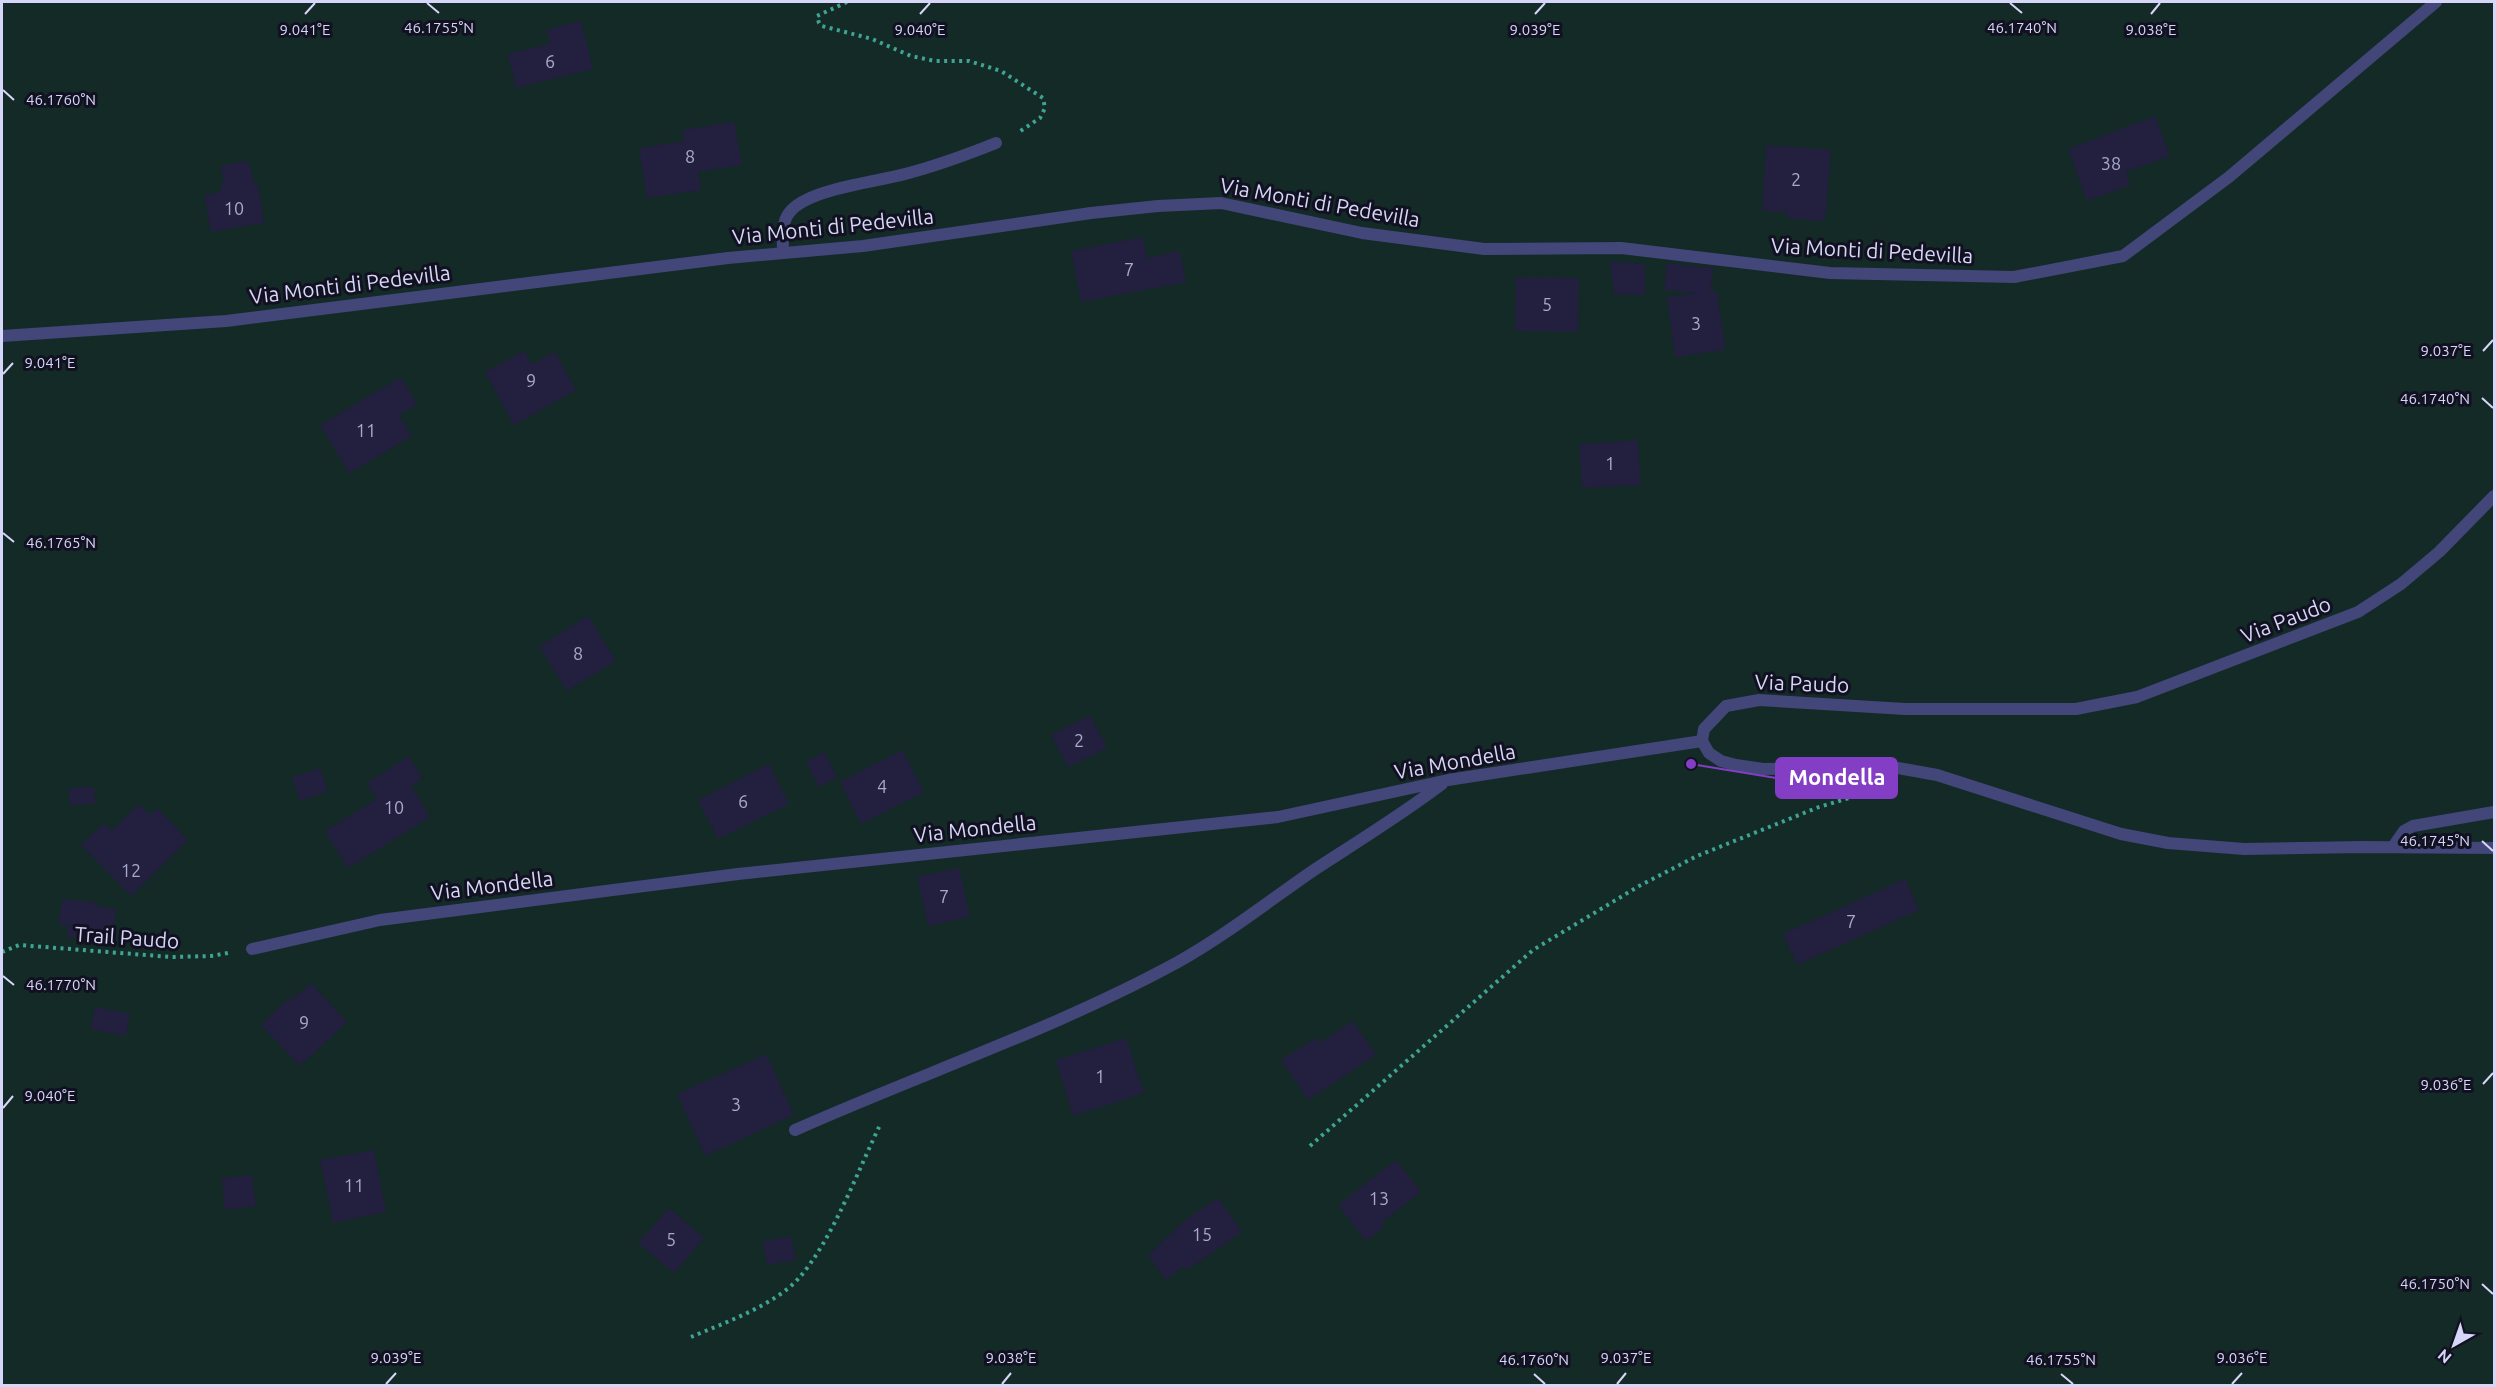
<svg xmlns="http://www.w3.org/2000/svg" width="2496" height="1387" viewBox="0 0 2496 1387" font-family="Ubuntu,sans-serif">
<rect width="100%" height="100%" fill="#121121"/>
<path fill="#142a27" d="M 2,2 L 2494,2 L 2494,1385 L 2,1385 Z"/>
<path fill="#221f3f" d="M 581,21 L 593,69 L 516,88 L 508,54 L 550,44 L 546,30 Z
M 2155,116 L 2170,156 L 2126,172 L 2130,185 L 2087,201 L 2068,149 Z
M 734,122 L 742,165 L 698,172 L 701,190 L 647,198 L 639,148 L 684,141 L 682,130 Z
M 1766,145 L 1831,150 L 1825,221 L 1787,218 L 1787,212 L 1762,211 Z
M 248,161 L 255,185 L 258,184 L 264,223 L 211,232 L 204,195 L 221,192 L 220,186 L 224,185 L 221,165 Z
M 1143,237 L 1147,258 L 1180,251 L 1186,282 L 1081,302 L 1071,251 Z
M 1610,261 L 1645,264 L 1645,295 L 1614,294 Z
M 1667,263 L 1714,268 L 1710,291 L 1717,291 L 1725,350 L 1675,357 L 1667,297 L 1696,293 L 1664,290 Z
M 1516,277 L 1579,278 L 1578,332 L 1515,331 Z
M 524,351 L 532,364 L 555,352 L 576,390 L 514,425 L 485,372 Z
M 401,377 L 417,404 L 399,415 L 412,436 L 349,473 L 320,425 Z
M 1638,440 L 1641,485 L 1582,488 L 1579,444 Z
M 588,616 L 616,661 L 567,691 L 539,646 Z
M 1090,715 L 1107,748 L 1068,767 L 1051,735 Z
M 902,750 L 924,792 L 861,824 L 840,782 Z
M 824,752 L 837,777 L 819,787 L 806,762 Z
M 409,756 L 422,778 L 411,785 L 430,817 L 348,868 L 325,831 L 377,799 L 367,783 Z
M 769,764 L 789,804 L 718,839 L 698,800 Z
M 320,768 L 328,791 L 300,801 L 292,777 Z
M 94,787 L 95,804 L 70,805 L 69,788 Z
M 139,804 L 150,815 L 157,808 L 188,840 L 131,896 L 81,845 L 104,823 L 111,831 Z
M 959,868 L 970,917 L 928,926 L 917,877 Z
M 1905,879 L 1919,910 L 1797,965 L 1783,934 Z
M 62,899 L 98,903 L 97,907 L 116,909 L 113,943 L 67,937 L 68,926 L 59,925 Z
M 311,983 L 347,1022 L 300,1066 L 261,1025 L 290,997 L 292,1000 Z
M 95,1007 L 130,1014 L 126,1036 L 91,1029 Z
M 1353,1021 L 1376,1055 L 1308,1100 L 1281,1060 L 1317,1037 L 1320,1043 Z
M 1126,1038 L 1144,1093 L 1073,1116 L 1056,1060 Z
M 766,1054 L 794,1115 L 705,1156 L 677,1094 Z
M 374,1150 L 386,1212 L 333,1223 L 320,1160 Z
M 1396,1160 L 1421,1192 L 1381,1223 L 1384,1227 L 1366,1241 L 1338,1205 Z
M 252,1175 L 256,1206 L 225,1210 L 222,1178 Z
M 1218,1198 L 1242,1232 L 1187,1270 L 1184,1266 L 1166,1280 L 1148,1255 L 1185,1220 Z
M 669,1208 L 704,1238 L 674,1273 L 638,1243 Z
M 791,1236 L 796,1260 L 767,1265 L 763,1241 Z"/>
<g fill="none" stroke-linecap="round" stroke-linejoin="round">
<path stroke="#3fa493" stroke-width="4" stroke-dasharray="3 4.5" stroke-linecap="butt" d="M 847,2 L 817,16 L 819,23 L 822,26 L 872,39 L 911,56 L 935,61 L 969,61 L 1001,71 L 1043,98 L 1045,108 L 1040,118 L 1019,132
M 2,952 L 19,945 L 171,957 L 211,956 L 228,953
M 1310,1146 L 1533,950 L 1639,886 L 1697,856 L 1819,807 L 1849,798
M 691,1337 C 724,1323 775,1305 799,1278 C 833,1239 858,1170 881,1123"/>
<path stroke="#424679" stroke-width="12" d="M 783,253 C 783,241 781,223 789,213 C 806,189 876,182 905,174 C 936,166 966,155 996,143
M 2393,847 L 2404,831 L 2413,826 L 2494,812
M 252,949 L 380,920 L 738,874 L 1278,817 L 1448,780 L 1702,741
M 795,1130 C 923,1073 1055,1029 1178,962 C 1226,935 1269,901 1314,870 C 1357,842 1401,815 1442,784"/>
<path stroke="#424679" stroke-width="12" d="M 2,336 L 226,321 L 728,258 L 863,246 L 1091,213 L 1158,206 L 1221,203 L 1362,233 L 1484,249 L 1621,248 L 1830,273 L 2014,277 L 2123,256 L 2229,177 L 2436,2
M 2494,496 L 2439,552 L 2401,584 L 2358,612 L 2137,697 L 2076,709 L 1905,709 L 1759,700 L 1726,706 L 1704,729 L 1702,741 L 1709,753 L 1721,761 L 1736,765 L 1763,769 L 1898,768 L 1937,775 L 2121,834 L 2168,843 L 2244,849 L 2362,847 L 2494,848"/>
</g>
<path fill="none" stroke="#d6d6f9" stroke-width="2" d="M 427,3 L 439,13M 2010,3 L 2022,13M 305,14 L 315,3M 920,14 L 930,3M 1535,14 L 1545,3M 2151,14 L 2160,3M 3,90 L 14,100M 2483,351 L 2493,340M 3,374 L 13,363M 2482,398 L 2493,408M 3,533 L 14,542M 2482,841 L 2493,851M 3,976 L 14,985M 2483,1084 L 2493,1073M 3,1108 L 13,1096M 2482,1284 L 2493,1294M 1534,1374 L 1545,1384M 2061,1374 L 2073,1384M 386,1384 L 396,1373M 1002,1384 L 1011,1373M 1617,1384 L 1626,1373M 2232,1384 L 2242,1373"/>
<g text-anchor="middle" stroke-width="6" stroke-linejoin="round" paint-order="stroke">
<g font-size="18" fill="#a9a8ca">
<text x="550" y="68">6</text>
<text x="690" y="163">8</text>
<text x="2111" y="170">38</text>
<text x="1796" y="186">2</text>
<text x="234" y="215">10</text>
<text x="1129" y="276">7</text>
<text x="1547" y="311">5</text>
<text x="1696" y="330">3</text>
<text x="531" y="387">9</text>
<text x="366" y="437">11</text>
<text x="1610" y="470">1</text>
<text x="578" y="660">8</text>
<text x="1079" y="747">2</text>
<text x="882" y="793">4</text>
<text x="743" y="808">6</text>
<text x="394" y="814">10</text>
<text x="131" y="877">12</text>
<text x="944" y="903">7</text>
<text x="1851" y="928">7</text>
<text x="304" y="1029">9</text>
<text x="1100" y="1083">1</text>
<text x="736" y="1111">3</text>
<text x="354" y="1192">11</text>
<text x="1379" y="1205">13</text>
<text x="1202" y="1241">15</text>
<text x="671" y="1246">5</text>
</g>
<g font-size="21" fill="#d6d6f9" stroke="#121121">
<text transform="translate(1320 203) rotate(10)" y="7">Via Monti di Pedevilla</text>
<text transform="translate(833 227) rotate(-6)" y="7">Via Monti di Pedevilla</text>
<text transform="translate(1872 251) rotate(3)" y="7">Via Monti di Pedevilla</text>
<text transform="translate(350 285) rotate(-7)" y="7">Via Monti di Pedevilla</text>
<text transform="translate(2286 620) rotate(-21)" y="7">Via Paudo</text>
<text transform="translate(1802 684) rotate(2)" y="7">Via Paudo</text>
<text transform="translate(1455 762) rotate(-10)" y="7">Via Mondella</text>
<text transform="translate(975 829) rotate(-6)" y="7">Via Mondella</text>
<text transform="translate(492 886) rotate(-7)" y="7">Via Mondella</text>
<text transform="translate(127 938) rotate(4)" y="7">Trail Paudo</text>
</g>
</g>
<g font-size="15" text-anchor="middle" fill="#d6d6f9" stroke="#121121" stroke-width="6" stroke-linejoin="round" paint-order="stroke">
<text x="2022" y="33">46.1740°N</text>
<text x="439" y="33">46.1755°N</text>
<text x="305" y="35">9.041°E</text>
<text x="920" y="35">9.040°E</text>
<text x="1535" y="35">9.039°E</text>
<text x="2151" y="35">9.038°E</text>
<text x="61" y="105">46.1760°N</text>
<text x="2446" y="356">9.037°E</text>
<text x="50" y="368">9.041°E</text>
<text x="2435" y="404">46.1740°N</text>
<text x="61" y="548">46.1765°N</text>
<text x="2435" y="846">46.1745°N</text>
<text x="61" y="990">46.1770°N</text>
<text x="2446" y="1090">9.036°E</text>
<text x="50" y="1101">9.040°E</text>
<text x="2435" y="1289">46.1750°N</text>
<text x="396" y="1363">9.039°E</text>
<text x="1011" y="1363">9.038°E</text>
<text x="1626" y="1363">9.037°E</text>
<text x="2242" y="1363">9.036°E</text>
<text x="1534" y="1365">46.1760°N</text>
<text x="2061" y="1365">46.1755°N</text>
</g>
<path fill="none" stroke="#843dc5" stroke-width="2" d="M1691 764L1776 778"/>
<circle fill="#843dc5" stroke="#121121" stroke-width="2" cx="1691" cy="764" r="6"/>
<rect fill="#843dc5" stroke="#843dc5" stroke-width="2" x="1776" y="758" width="121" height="40" rx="6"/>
<g font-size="22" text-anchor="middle" font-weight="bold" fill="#fff">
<text x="1837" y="785">Mondella</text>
</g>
<rect width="2496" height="1387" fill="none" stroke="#d6d6f9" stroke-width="6"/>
<g transform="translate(2454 1345) rotate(220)" stroke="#121121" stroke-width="4.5" paint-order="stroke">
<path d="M0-4.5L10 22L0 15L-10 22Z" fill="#d6d6f9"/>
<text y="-9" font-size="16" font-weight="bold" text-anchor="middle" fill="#d6d6f9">N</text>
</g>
</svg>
